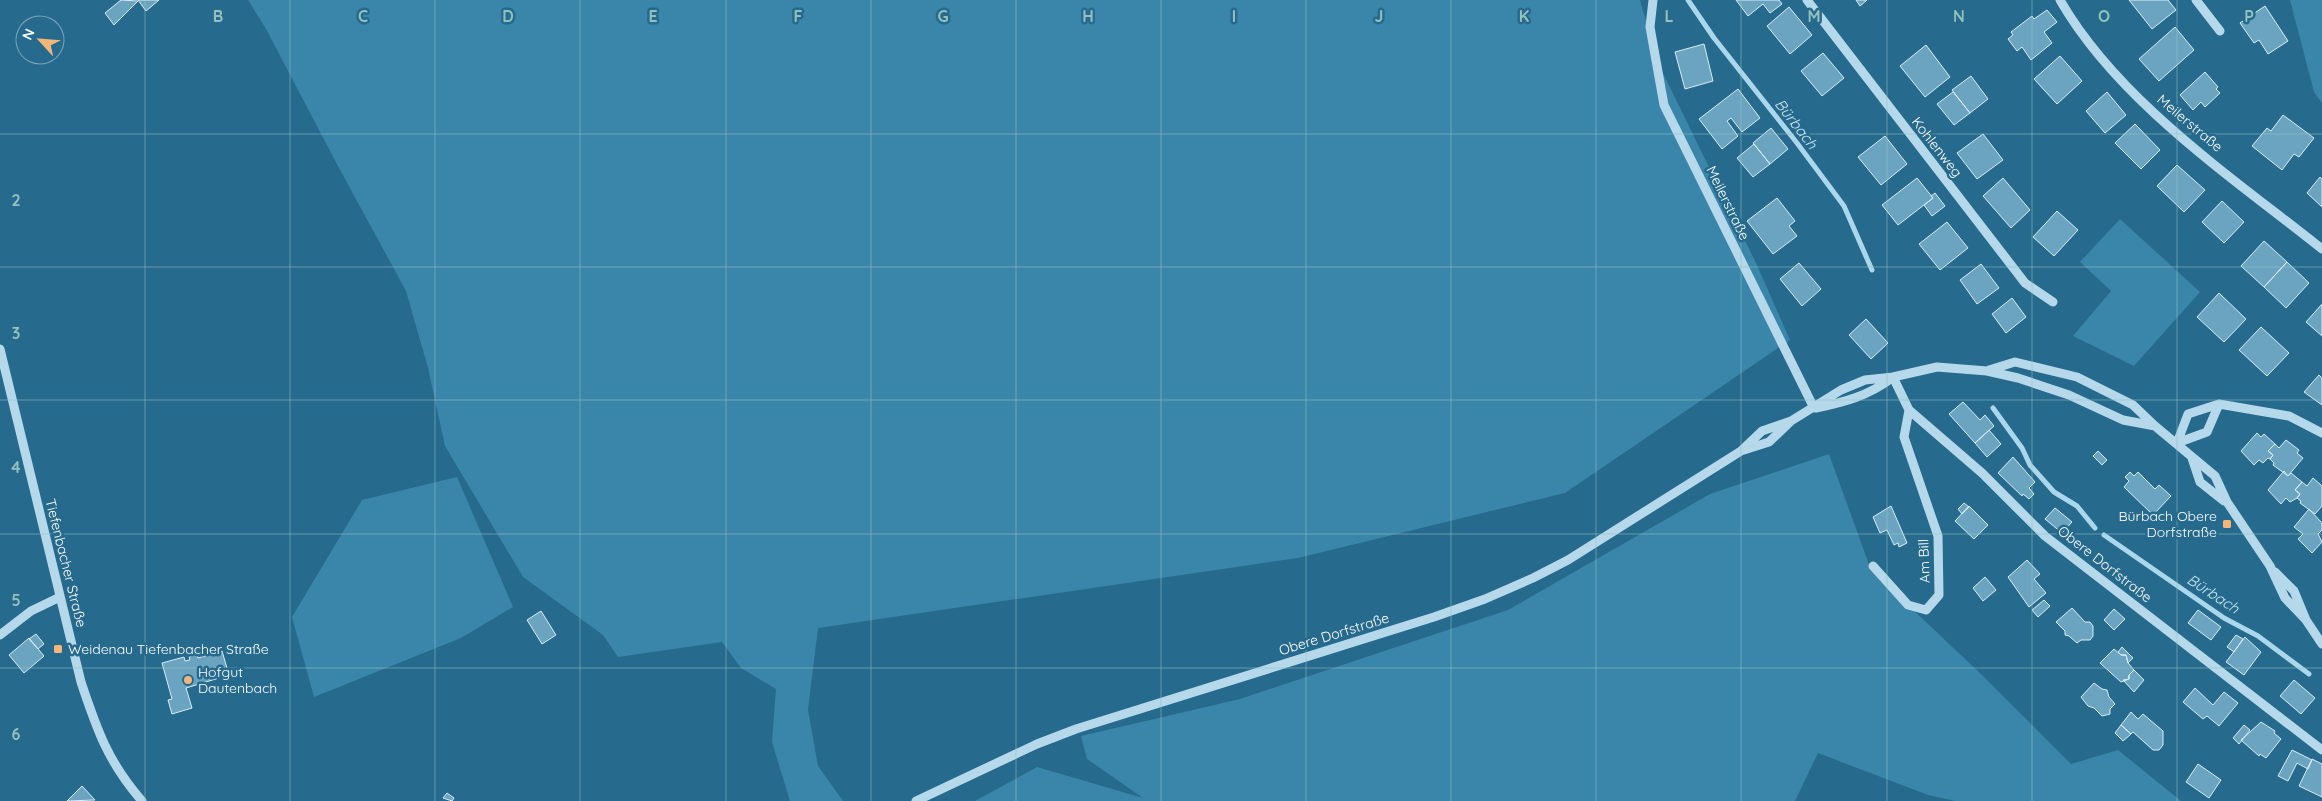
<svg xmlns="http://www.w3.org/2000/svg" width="2322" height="801" viewBox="0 0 2322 801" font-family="Quicksand,sans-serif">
<rect width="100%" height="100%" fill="#266a8d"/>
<path fill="#3a86aa" d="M 248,0 L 1640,0 L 1658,63 L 1756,263 L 1790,340 L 1565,493 L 1298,558 L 818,628 L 808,710 L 818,766 L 843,801 L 790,801 L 772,742 L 776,689 L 741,668 L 722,642 L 618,657 L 603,635 L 523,577 L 445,446 L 428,368 L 406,291 L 339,168 L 266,29 Z
M 2290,0 L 2322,0 L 2322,103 L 2314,92 Z
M 2120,219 L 2200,292 L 2134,366 L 2073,336 L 2111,291 L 2080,262 Z
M 1829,454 L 1871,570 L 1983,676 L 2071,764 L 2118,750 L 2181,801 L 1955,801 L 1928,795 L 1818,753 L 1795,801 L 975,801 L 1037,767 L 1143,798 L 1087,759 L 1081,736 L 1240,699 L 1508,610 L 1710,494 Z
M 457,477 L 513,607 L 461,638 L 314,697 L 292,617 L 362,500 Z"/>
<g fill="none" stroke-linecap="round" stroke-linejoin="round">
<path stroke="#aad7eb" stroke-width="5" d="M 1688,0 L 1714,38 L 1797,143 L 1844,206 L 1872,270
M 1993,408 L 2022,448 L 2030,465 L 2054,492 L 2077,506 L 2095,528
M 2104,535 L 2224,618 L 2258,636 L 2309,674"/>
</g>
<path fill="#6aa4c0" stroke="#daeef8" d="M 121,0 L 138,1 L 114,25 L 105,13 Z
M 138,0 L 159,0 L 146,11 Z
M 1736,0 L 1779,0 L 1782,4 L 1770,13 L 1763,4 L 1748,16 Z
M 1856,0 L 1867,0 L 1860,6 Z
M 2129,0 L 2168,0 L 2176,10 L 2152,29 Z
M 2265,6 L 2288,41 L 2268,54 L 2259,40 L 2254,43 L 2240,23 Z
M 1789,7 L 1812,35 L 1790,54 L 1767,26 Z
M 2047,10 L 2057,22 L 2044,32 L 2052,43 L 2031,60 L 2022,47 L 2017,51 L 2008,39 L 2013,35 L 2011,32 L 2032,16 L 2034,19 Z
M 2175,27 L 2194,50 L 2159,81 L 2139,59 Z
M 1704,44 L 1713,81 L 1685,89 L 1675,52 Z
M 1926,45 L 1950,77 L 1925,97 L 1900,66 Z
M 1823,53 L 1844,78 L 1822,96 L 1801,71 Z
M 2060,56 L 2082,81 L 2057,104 L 2034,79 Z
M 2205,72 L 2218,87 L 2216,89 L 2220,93 L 2205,107 L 2201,102 L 2193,110 L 2180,95 Z
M 1971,76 L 1988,99 L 1970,113 L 1952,90 Z
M 1738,89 L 1760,118 L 1742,132 L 1731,118 L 1727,121 L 1738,136 L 1722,149 L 1699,119 Z
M 1953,92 L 1970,113 L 1954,125 L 1937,104 Z
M 2107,92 L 2126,115 L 2105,133 L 2086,111 Z
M 2283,115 L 2314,138 L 2299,157 L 2294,154 L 2282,170 L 2252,146 L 2267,128 L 2271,131 Z
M 2135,124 L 2160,150 L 2141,169 L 2115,143 Z
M 1771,128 L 1788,149 L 1770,164 L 1753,143 Z
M 1983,134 L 2003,160 L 1977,179 L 1957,153 Z
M 1885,136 L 1907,164 L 1881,185 L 1858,157 Z
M 1754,144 L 1770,164 L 1753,177 L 1737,158 Z
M 2177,165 L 2205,190 L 2184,212 L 2157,186 Z
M 2320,177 L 2322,179 L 2322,207 L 2307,193 Z
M 1917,178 L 1933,198 L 1898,225 L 1882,205 Z
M 2003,178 L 2030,210 L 2011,228 L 1983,196 Z
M 1935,193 L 1945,206 L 1932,216 L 1924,205 L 1933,198 L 1931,196 Z
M 1777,198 L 1795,221 L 1789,226 L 1797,236 L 1773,254 L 1747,221 Z
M 2222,201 L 2244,222 L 2224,243 L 2202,222 Z
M 2057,211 L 2078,230 L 2054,256 L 2033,237 Z
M 1947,222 L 1968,248 L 1940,270 L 1919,244 Z
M 2264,241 L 2287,262 L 2264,287 L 2241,266 Z
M 2287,262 L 2309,283 L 2286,308 L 2264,287 Z
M 1799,263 L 1821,289 L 1802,306 L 1780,279 Z
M 1981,264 L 1999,288 L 1977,304 L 1960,280 Z
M 2219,293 L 2246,319 L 2224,342 L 2197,317 Z
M 2012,298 L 2026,317 L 2006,333 L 1992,314 Z
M 2322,304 L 2322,336 L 2306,322 Z
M 1866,319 L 1888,343 L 1871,359 L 1849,335 Z
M 2261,327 L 2289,353 L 2267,376 L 2239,350 Z
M 2319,375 L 2322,378 L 2322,405 L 2304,392 Z
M 1963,402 L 1980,420 L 1985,415 L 1994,426 L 1975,443 L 1949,414 Z
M 1989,430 L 2001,444 L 1987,457 L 1975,443 Z
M 2257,433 L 2261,437 L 2264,434 L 2275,444 L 2268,451 L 2273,455 L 2270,459 L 2268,458 L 2263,463 L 2259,460 L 2254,465 L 2241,451 Z
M 2286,440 L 2299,450 L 2297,453 L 2303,458 L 2288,476 L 2273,465 L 2274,463 L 2270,459 L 2273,455 L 2268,451 L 2275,444 L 2279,448 Z
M 2098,451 L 2107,460 L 2102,465 L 2093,456 Z
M 2013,457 L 2035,482 L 2029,488 L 2034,494 L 2029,499 L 2023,494 L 2022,496 L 1998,473 Z
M 2284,471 L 2288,476 L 2291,473 L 2302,482 L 2295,490 L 2300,494 L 2297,498 L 2290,502 L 2286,498 L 2281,504 L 2268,490 Z
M 2130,472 L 2134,476 L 2138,472 L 2155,489 L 2159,485 L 2171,496 L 2153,515 L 2124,487 L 2129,481 L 2125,477 Z
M 2313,478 L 2322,486 L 2322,506 L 2315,514 L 2300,503 L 2301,501 L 2297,498 L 2300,494 L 2295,490 L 2302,482 L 2307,486 Z
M 1964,503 L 1969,507 L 1962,514 L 1958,509 Z
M 1891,506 L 1907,543 L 1899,547 L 1898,543 L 1894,545 L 1887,530 L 1880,533 L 1873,517 Z
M 1969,506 L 1988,525 L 1974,539 L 1955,521 Z
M 2055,508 L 2072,522 L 2062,533 L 2045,519 Z
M 2309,509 L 2322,523 L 2322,530 L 2318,534 L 2322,542 L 2312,553 L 2298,539 L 2303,534 L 2294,527 Z
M 2027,560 L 2040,574 L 2034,579 L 2046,593 L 2029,607 L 2008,577 Z
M 1985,577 L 1996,590 L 1983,601 L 1973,588 Z
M 2044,600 L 2050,606 L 2038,617 L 2032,610 Z
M 2072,608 L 2085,622 L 2090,622 L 2093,626 L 2093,636 L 2090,640 L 2081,640 L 2077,643 L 2069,636 L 2065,635 L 2065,631 L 2056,622 Z
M 2114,609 L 2125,619 L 2114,630 L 2104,620 Z
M 2198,610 L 2221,627 L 2211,640 L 2188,623 Z
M 541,611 L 556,635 L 542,644 L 527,620 Z
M 36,634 L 44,644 L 38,649 L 29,639 Z
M 2236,635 L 2243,639 L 2234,652 L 2227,647 Z
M 2245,637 L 2261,652 L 2244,675 L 2226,662 Z
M 29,638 L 44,656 L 24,673 L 9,655 Z
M 2122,647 L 2133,658 L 2128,663 L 2126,655 L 2121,655 L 2118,652 Z
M 2114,649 L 2121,655 L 2126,655 L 2128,663 L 2134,670 L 2129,675 L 2129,679 L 2121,682 L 2100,663 Z
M 222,651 L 229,675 L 186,688 L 192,708 L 172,714 L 168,700 L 172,699 L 162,663 L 184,657 L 185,661 L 190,660 L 189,657 L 197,654 L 198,658 Z
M 2134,670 L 2144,680 L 2134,692 L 2123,680 L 2129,679 L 2129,675 Z
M 2294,680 L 2315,698 L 2301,714 L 2280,696 Z
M 2094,683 L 2102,689 L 2107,690 L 2109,697 L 2115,704 L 2110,709 L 2110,714 L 2102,716 L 2094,708 L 2088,706 L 2081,697 Z
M 2195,688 L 2213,705 L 2224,692 L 2238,703 L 2219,726 L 2207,716 L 2203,719 L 2183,702 Z
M 2131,712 L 2138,719 L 2143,714 L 2163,731 L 2163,745 L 2159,750 L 2153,750 L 2133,732 L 2131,734 L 2121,725 Z
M 2261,722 L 2275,731 L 2274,733 L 2281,739 L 2266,758 L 2260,754 L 2259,756 L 2241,740 Z
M 2121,725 L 2131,734 L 2123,741 L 2115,733 Z
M 2244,725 L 2250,730 L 2239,744 L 2233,738 Z
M 2292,750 L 2312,760 L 2308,769 L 2297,763 L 2288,781 L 2278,776 Z
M 2312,759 L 2322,764 L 2322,797 L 2299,786 Z
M 2198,764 L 2221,780 L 2209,798 L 2186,782 Z
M 82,786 L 95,800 L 67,801 Z
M 447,793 L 454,798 L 452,801 L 443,798 Z"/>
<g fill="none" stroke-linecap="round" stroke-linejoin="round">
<path stroke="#b5d9eb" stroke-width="9" d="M 1653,0 L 1650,27 L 1664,105 L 1814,408
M 1807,0 L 2025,283 L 2053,302
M 2060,0 C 2118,101 2232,177 2322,249
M 2196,0 L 2220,31
M 0,349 L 81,682 C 97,730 108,762 142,801
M 1989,370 L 2015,362 L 2077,377 L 2133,405 L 2155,426 L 2215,476 L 2227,502 L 2270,566 L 2285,598 L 2306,620
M 1893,377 L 1909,410 L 1982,473 L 2045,536 L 2322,750
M 1816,408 C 1845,402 1868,396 1892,378
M 2177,443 L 2188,414 L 2219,404 L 2289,416 L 2322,433
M 2177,443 L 2207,432 L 2219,404
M 1744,450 L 1769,442 L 1791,421 L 1841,390 L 1865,380 L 1893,377 L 1937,367 L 1987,371 L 2018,378 L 2069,395 L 2123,420 L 2155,426
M 2192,458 L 2200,482 L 2224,501
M 1873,566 L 1908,605 L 1926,610 L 1939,595 L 1938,536 L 1904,437 L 1909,410
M 2275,572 L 2294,591 L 2306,620 L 2322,644
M 0,635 L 31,611 L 60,597
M 916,801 L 1037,744 L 1076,729 L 1434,617 L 1485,599 L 1533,578 L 1568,560 L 1741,451 L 1762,431 L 1791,421"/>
</g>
<path fill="none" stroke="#93c1be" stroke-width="1" stroke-opacity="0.55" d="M 145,0 L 145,801M 290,0 L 290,801M 435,0 L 435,801M 580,0 L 580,801M 726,0 L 726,801M 871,0 L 871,801M 1016,0 L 1016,801M 1161,0 L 1161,801M 1306,0 L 1306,801M 1451,0 L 1451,801M 1596,0 L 1596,801M 1741,0 L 1741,801M 1887,0 L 1887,801M 2032,0 L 2032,801M 2177,0 L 2177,801M 0,134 L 2322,134M 0,267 L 2322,267M 0,400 L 2322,400M 0,534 L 2322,534M 0,668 L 2322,668"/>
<g fill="#f4b57a" stroke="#266a8d" stroke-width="2">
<rect x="2222" y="519" width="10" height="10" rx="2.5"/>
<rect x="53" y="644" width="10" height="10" rx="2.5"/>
<circle cx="188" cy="680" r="5"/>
</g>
<g text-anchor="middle" stroke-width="5" stroke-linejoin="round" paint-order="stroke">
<g font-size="14" fill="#fff" stroke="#266a8d">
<text transform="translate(2190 123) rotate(40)" y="5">Meilerstraße</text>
<text transform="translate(1937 147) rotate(52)" y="5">Kohlenweg</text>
<text transform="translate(1728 203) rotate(64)" y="5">Meilerstraße</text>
<text transform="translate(1924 561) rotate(-92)" y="5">Am Bill</text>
<text transform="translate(66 563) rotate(76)" y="5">Tiefenbacher Straße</text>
<text transform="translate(2105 564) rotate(38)" y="5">Obere Dorfstraße</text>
<text transform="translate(1334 634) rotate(-17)" y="5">Obere Dorfstraße</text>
</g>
<g font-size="14" fill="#fff" stroke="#266a8d" text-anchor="start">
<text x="2217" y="521" text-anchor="end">Bürbach Obere<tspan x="2217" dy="16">Dorfstraße</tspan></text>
<text x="68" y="654">Weidenau Tiefenbacher Straße</text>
<text x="198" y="677">Hofgut<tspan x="198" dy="16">Dautenbach</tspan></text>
</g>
<g font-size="15" font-style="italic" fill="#c7e5f3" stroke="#266a8d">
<text transform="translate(1796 124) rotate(52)" y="5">Bürbach</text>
<text transform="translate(2213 594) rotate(33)" y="5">Bürbach</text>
</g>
</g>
<g font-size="16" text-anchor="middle" font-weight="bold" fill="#93c1be" stroke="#266a8d" stroke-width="5" stroke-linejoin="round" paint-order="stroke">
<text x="218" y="22">B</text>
<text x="363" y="22">C</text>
<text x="508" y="22">D</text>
<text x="653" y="22">E</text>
<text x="798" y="22">F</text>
<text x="943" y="22">G</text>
<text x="1088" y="22">H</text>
<text x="1234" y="22">I</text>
<text x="1379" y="22">J</text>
<text x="1524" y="22">K</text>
<text x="1669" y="22">L</text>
<text x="1814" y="22">M</text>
<text x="1959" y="22">N</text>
<text x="2104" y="22">O</text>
<text x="2249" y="22">P</text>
<text x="16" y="206">2</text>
<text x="16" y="339">3</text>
<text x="16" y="473">4</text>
<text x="16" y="606">5</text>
<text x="16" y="740">6</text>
</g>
<g transform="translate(40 40) rotate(296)"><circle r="24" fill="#266a8d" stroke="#7da6bb"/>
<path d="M0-4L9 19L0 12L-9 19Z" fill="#f4b57a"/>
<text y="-8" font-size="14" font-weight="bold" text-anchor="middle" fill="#ffffff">N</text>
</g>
</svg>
